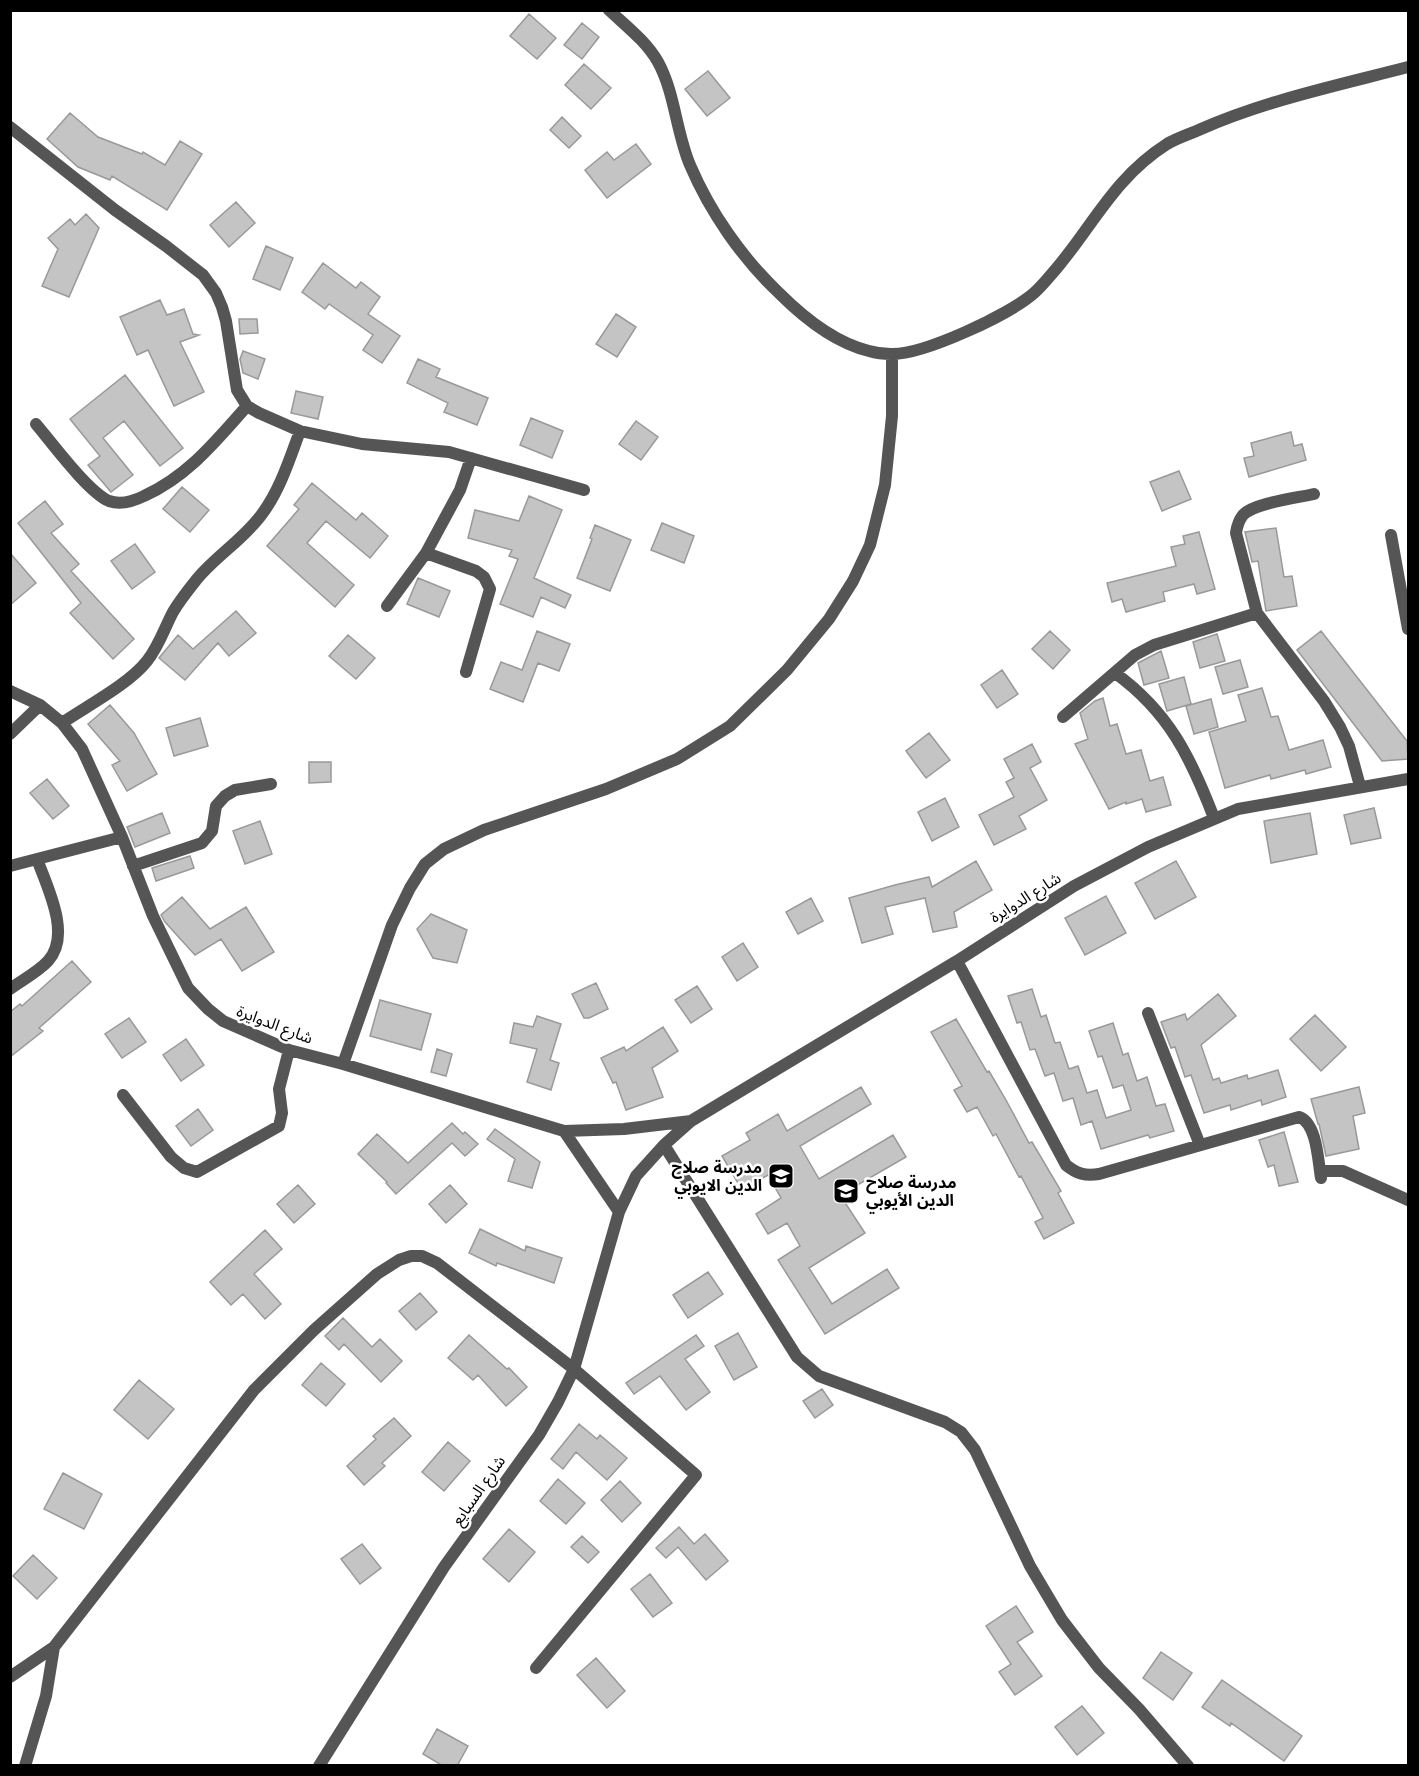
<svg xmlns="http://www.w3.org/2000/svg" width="1419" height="1776" viewBox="0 0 1419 1776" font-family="Quicksand,'Noto Sans Arabic',sans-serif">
<rect width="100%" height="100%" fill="#fff"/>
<path fill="#c4c4c4" stroke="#999" stroke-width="1.5" d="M 529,14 L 556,38 L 537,59 L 510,36 Z
M 582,23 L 599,37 L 582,59 L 564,45 Z
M 584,64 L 611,88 L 591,109 L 565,85 Z
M 708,71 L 730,98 L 707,116 L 685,89 Z
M 70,113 L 98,137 L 142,154 L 143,152 L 165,165 L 180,141 L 202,154 L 167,210 L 112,176 L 110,180 L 78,167 L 47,139 Z
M 562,117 L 581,136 L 569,148 L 550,130 Z
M 636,144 L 651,164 L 607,198 L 585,170 L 607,152 L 614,160 Z
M 236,202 L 255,223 L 229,247 L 210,225 Z
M 86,214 L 99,228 L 69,297 L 42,286 L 58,249 L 48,238 L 70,219 L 75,225 Z
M 266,246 L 293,258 L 280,290 L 253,279 Z
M 323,263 L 356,288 L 361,282 L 380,297 L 368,314 L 400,336 L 382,363 L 363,350 L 373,335 L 329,304 L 325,309 L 302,292 Z
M 160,300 L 167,315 L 184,309 L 193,334 L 199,335 L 180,342 L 204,392 L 174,406 L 148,350 L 137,355 L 120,317 Z
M 616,314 L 636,327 L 617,357 L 596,344 Z
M 239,319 L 257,319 L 258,333 L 240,334 Z
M 243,351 L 265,359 L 258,379 L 243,373 L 240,359 Z
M 418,359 L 440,369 L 436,377 L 488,398 L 477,425 L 444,412 L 448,403 L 407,383 Z
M 125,375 L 183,448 L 160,466 L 124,421 L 103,438 L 133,475 L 111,492 L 88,465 L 100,456 L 70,419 Z
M 296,391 L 323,397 L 318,419 L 291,413 Z
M 531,418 L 563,431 L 552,458 L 520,445 Z
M 636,421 L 658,437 L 641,460 L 619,444 Z
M 1291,432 L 1294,446 L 1302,444 L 1306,460 L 1249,477 L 1244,458 L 1254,456 L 1251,443 Z
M 1179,471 L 1191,499 L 1162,511 L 1150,482 Z
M 312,483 L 356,520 L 362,513 L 388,536 L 370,558 L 326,521 L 307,543 L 354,585 L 335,607 L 267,546 L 299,509 L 294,505 Z
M 182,487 L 209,510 L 190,532 L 163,509 Z
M 529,496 L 562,510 L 534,578 L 571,595 L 565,608 L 541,597 L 533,617 L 500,604 L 518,559 L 509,556 L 512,550 L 468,538 L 475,510 L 519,521 Z
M 45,501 L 63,524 L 51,533 L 79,564 L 71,571 L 134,639 L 113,659 L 70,613 L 81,603 L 18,523 Z
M 662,523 L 694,536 L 684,563 L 651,550 Z
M 595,525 L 631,540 L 610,591 L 577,578 L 592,539 L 590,538 Z
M 1276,528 L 1284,577 L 1292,576 L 1297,606 L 1266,611 L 1258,561 L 1252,562 L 1245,532 Z
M 1199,532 L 1215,589 L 1197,594 L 1194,584 L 1163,592 L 1165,601 L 1126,612 L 1122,599 L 1112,602 L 1107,583 L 1176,566 L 1171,547 L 1185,544 L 1183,536 Z
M 135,544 L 155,572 L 132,589 L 111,561 Z
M 10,553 L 36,583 L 10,605 Z
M 418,578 L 450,591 L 439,617 L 407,604 Z
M 236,611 L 256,633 L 229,656 L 218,643 L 185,680 L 159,658 L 178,635 L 193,649 Z
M 537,631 L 570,644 L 559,671 L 538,663 L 523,702 L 490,689 L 501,662 L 522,670 Z
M 1050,631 L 1070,650 L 1053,669 L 1032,649 Z
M 1321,631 L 1407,741 L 1408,759 L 1382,761 L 1297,650 Z
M 1217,634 L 1225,661 L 1200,668 L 1193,642 Z
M 348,635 L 375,658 L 356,679 L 329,656 Z
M 1161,651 L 1169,678 L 1144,685 L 1138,663 Z
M 1240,660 L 1248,687 L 1223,694 L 1215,667 Z
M 1002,670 L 1018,694 L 997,708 L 981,685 Z
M 1184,677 L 1191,704 L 1167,711 L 1159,684 Z
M 1262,688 L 1271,717 L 1278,716 L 1289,750 L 1323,740 L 1331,767 L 1306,774 L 1305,770 L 1271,779 L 1270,775 L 1225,788 L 1209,732 L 1246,721 L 1238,695 Z
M 1103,698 L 1110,726 L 1117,724 L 1126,754 L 1141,750 L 1150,781 L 1163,777 L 1171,805 L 1146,812 L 1142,799 L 1126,804 L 1126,802 L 1109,809 L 1075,744 L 1088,739 L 1080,713 L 1095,701 Z
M 1211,699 L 1218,727 L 1194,734 L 1186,706 Z
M 110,705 L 134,733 L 157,774 L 127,791 L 112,765 L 120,761 L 88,724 Z
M 200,718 L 208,746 L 174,756 L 166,728 Z
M 929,733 L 950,760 L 926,778 L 906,751 Z
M 1032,744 L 1041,762 L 1030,768 L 1047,800 L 1019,816 L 1026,829 L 994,845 L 979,815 L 1014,797 L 1006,782 L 1014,778 L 1004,759 Z
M 309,762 L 331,762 L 331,782 L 309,783 Z
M 47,779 L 69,806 L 53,819 L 30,793 Z
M 945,798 L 959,827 L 932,841 L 918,812 Z
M 1374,808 L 1381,838 L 1351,844 L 1344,815 Z
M 162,813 L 170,833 L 135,847 L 127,827 Z
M 1310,813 L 1317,854 L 1271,863 L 1264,821 Z
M 260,821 L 272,854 L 245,864 L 233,831 Z
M 190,856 L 194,868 L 156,881 L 152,868 Z
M 976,861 L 992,890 L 954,912 L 957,927 L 933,932 L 925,898 L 885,907 L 893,934 L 862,943 L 849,898 L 895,885 L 929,877 L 932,887 Z
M 1176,861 L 1196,897 L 1155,919 L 1135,883 Z
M 1106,896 L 1126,933 L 1085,955 L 1065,918 Z
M 182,897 L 210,929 L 246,907 L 274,952 L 242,971 L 221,939 L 195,955 L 165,922 L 161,915 Z
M 811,898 L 823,921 L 798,934 L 786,912 Z
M 431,914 L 467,930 L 457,963 L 433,958 L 417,929 Z
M 743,943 L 758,967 L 737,981 L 722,957 Z
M 72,961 L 91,982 L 39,1028 L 43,1031 L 10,1057 L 10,1012 L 20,1004 L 22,1006 Z
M 596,983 L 608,1009 L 589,1018 L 584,1018 L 572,994 Z
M 697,986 L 712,1009 L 691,1023 L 675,1000 Z
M 1032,989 L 1041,1017 L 1046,1015 L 1055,1043 L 1060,1042 L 1069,1069 L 1078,1066 L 1087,1093 L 1097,1090 L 1106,1118 L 1131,1110 L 1123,1085 L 1113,1088 L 1102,1056 L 1098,1057 L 1089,1031 L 1113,1023 L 1123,1055 L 1128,1053 L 1137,1081 L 1147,1077 L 1156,1106 L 1165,1104 L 1174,1131 L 1150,1138 L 1148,1135 L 1101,1149 L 1092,1121 L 1081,1125 L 1073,1098 L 1063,1101 L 1054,1073 L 1045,1076 L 1035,1049 L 1030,1050 L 1021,1022 L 1017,1023 L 1008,996 Z
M 1218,994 L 1236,1016 L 1201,1045 L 1213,1080 L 1219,1078 L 1221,1083 L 1247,1075 L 1248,1079 L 1278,1070 L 1286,1097 L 1262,1105 L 1261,1100 L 1231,1110 L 1230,1105 L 1204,1113 L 1191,1075 L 1185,1077 L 1175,1047 L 1171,1048 L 1161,1022 L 1185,1014 L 1187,1020 Z
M 380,1000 L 431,1014 L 421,1050 L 370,1036 Z
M 1315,1015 L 1346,1047 L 1321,1071 L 1290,1039 Z
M 537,1016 L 561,1024 L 550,1060 L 559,1063 L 551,1090 L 527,1082 L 537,1049 L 510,1043 L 514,1023 L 533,1027 Z
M 129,1018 L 146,1042 L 122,1058 L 105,1034 Z
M 956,1019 L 987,1072 L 989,1071 L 1006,1100 L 1029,1143 L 1032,1142 L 1061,1191 L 1058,1193 L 1074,1223 L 1044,1239 L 1035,1222 L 1043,1218 L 1021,1176 L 1019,1177 L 996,1134 L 993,1136 L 977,1107 L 967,1112 L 954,1090 L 962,1086 L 931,1032 Z
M 663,1027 L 678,1051 L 652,1068 L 663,1097 L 626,1110 L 616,1082 L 613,1083 L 601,1058 L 624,1047 L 626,1051 Z
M 186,1039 L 204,1065 L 181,1081 L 163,1055 Z
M 437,1049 L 452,1054 L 446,1076 L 431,1072 Z
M 861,1087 L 871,1104 L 800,1146 L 819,1179 L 893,1135 L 906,1157 L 840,1195 L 865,1233 L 809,1268 L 832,1304 L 887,1269 L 899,1288 L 825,1334 L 778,1260 L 800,1246 L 787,1223 L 768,1234 L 756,1214 L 781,1198 L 768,1175 L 742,1190 L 722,1156 L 750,1140 L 746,1133 L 778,1114 L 787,1131 Z
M 1359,1087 L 1365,1113 L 1353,1116 L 1359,1149 L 1326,1156 L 1319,1124 L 1318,1124 L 1311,1099 Z
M 198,1109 L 213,1130 L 191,1146 L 176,1126 Z
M 452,1123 L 463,1134 L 465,1132 L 478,1144 L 465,1156 L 452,1143 L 396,1194 L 386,1183 L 387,1182 L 358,1154 L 377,1134 L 408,1163 Z
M 495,1129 L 540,1162 L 532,1188 L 508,1181 L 515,1159 L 487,1139 Z
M 1284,1132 L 1298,1182 L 1279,1186 L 1274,1165 L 1268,1167 L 1259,1140 Z
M 298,1185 L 315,1204 L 294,1223 L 277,1204 Z
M 450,1185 L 467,1204 L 446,1223 L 429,1204 Z
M 480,1229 L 525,1251 L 526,1246 L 562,1258 L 554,1283 L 497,1263 L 496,1266 L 469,1253 Z
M 265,1230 L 282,1249 L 254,1274 L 281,1304 L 265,1319 L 243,1294 L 231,1305 L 210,1282 Z
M 708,1272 L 723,1294 L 688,1318 L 673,1295 Z
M 420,1293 L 437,1312 L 416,1330 L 399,1311 Z
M 343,1318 L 372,1347 L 380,1339 L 402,1361 L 381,1382 L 344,1344 L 339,1350 L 325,1336 Z
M 738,1333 L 757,1367 L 734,1380 L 715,1346 Z
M 469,1335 L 507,1369 L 509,1368 L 527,1387 L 506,1406 L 478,1375 L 473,1380 L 448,1358 Z
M 696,1335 L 704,1346 L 685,1359 L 710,1392 L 686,1410 L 660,1376 L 634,1394 L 626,1383 Z
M 321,1363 L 345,1384 L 326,1406 L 302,1385 Z
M 139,1380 L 174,1409 L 148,1439 L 114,1410 Z
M 822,1389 L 833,1405 L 815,1418 L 803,1401 Z
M 394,1418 L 411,1436 L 382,1463 L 385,1466 L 364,1485 L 347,1466 L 376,1439 L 373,1436 Z
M 579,1424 L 597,1439 L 600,1435 L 627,1458 L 607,1480 L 576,1452 L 563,1469 L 551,1459 Z
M 448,1442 L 470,1461 L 444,1491 L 422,1472 Z
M 63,1473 L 102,1494 L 84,1529 L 44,1509 Z
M 558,1479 L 585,1503 L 566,1524 L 540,1501 Z
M 620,1481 L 641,1503 L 622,1522 L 601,1500 Z
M 679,1527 L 694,1544 L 705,1534 L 728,1561 L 706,1580 L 678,1547 L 666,1558 L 656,1548 Z
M 509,1529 L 535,1552 L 509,1582 L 483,1559 Z
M 582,1536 L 599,1552 L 588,1563 L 571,1547 Z
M 362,1544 L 381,1568 L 360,1584 L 341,1559 Z
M 33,1555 L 57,1578 L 37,1599 L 13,1576 Z
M 650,1574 L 672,1603 L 653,1617 L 631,1589 Z
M 1016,1606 L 1033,1632 L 1017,1642 L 1042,1676 L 1015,1695 L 999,1672 L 1011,1664 L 986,1626 Z
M 1161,1652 L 1192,1673 L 1173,1700 L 1143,1678 Z
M 596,1658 L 625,1691 L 607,1708 L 577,1675 Z
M 1222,1680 L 1302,1736 L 1284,1761 L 1231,1723 L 1230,1726 L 1202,1707 Z
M 1082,1706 L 1104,1733 L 1077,1755 L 1055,1727 Z
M 437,1729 L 468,1746 L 457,1766 L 443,1766 L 423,1754 Z"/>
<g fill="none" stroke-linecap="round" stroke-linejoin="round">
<path stroke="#555" stroke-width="12" d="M 609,10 C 626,26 646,41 658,62 C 675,93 676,132 690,165 C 710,212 742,258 779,293 C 803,317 836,343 869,351 C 876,353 884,354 891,354 C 923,355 1009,315 1034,293 C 1042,286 1049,277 1056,269 C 1094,224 1114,178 1167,144 C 1177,138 1190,134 1201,129 C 1267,100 1339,85 1408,67
M 10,127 L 115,210 L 166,246 L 203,275 L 216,293 L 222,307 L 226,321 L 237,390 L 247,406 L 259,413 L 300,431 L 362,444 L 449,452 L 584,490
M 36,424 C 51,442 89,493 109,501 C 120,505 134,501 144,496 C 188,476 216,441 247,406
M 1314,494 C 1297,498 1254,503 1243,515 C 1239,520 1237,526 1236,533 L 1257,613 L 1324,701 L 1340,727 L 1349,746 L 1360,786
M 1391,535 L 1408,629
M 426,553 L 476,571 L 484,577 L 490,589 L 466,672
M 387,606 L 426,553 L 460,490 L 471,458
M 1115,673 C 1169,712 1191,758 1214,818
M 10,691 L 40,705 L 62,723 L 82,749 L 122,837 L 153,916 L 188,988 L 208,1009 L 223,1021 L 289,1050 L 343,1064 L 564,1131 L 624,1129 L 691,1121
M 1063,717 L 1135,655 L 1154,645 L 1257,613
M 62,723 C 87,706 129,684 147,661 C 159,646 164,629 173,612 C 180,600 189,589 197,579 C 217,555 244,539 262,514 C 280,490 290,458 300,431
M 10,734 L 40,705
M 10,866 L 122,837
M 133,866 L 202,843 L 212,831 L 216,806 L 225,796 L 235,790 L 271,784
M 957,961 L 1066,1165 C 1077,1174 1085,1176 1099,1174 L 1299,1117 C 1317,1123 1318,1161 1321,1178
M 10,989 C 22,980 38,972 48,961 C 72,935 47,887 37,859
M 1148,1013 L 1200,1145
M 343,1064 L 392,925 L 410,888 L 425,864 L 444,849 L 484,830 L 606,789 L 677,759 L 730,726 L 787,670 L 829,619 L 853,581 L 870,545 L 885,485 L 892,416 L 892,355
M 123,1095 L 171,1157 L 184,1168 L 197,1172 L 279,1126 L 282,1113 L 279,1089 L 289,1050
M 564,1131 L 619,1212
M 664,1145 L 797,1357 L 819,1376 L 945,1422 L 961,1432 L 975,1450 L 1030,1566 L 1062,1620 L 1099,1668 L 1139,1709 L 1188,1766
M 1320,1171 L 1343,1171 L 1408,1200
M 10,1677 L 54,1647 L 254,1390 L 314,1330 L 377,1274 L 399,1260 L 411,1256 L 422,1256 L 437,1263 L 574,1369 L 696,1475 L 536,1668
M 25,1766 L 46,1696 L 54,1647
M 319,1766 L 444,1567 L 539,1435 L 558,1402 L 574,1369 L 619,1212 L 636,1176 L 664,1145 L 691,1121 L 957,961 L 1074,886 L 1148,847 L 1238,809 L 1408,779"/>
</g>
<defs>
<g id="school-square" transform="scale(1.35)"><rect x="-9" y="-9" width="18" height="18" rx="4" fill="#000" stroke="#fff"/><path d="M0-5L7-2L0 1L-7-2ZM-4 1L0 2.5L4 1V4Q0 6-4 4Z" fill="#fff"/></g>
</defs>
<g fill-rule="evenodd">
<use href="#school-square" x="781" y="1176"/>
<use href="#school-square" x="846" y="1191"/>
</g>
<g text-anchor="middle" stroke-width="5" stroke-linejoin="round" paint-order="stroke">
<g font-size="16" fill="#000" stroke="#fff">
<text transform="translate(1025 897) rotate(-32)" y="6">شارع الدوايرة</text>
<text transform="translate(275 1024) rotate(21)" y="6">شارع الدوايرة</text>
<text transform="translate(478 1490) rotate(-55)" y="6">شارع السبايع</text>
</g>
<g font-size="16" font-weight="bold" fill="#000" stroke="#fff" text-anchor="end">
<text x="762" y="1173">مدرسة صلاح<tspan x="762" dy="18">الدين الايوبي</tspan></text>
<text x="866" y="1188" text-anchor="start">مدرسة صلاح<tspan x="866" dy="18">الدين الأيوبي</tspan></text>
</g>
</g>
<rect width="1419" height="1776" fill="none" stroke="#000000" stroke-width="24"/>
</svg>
